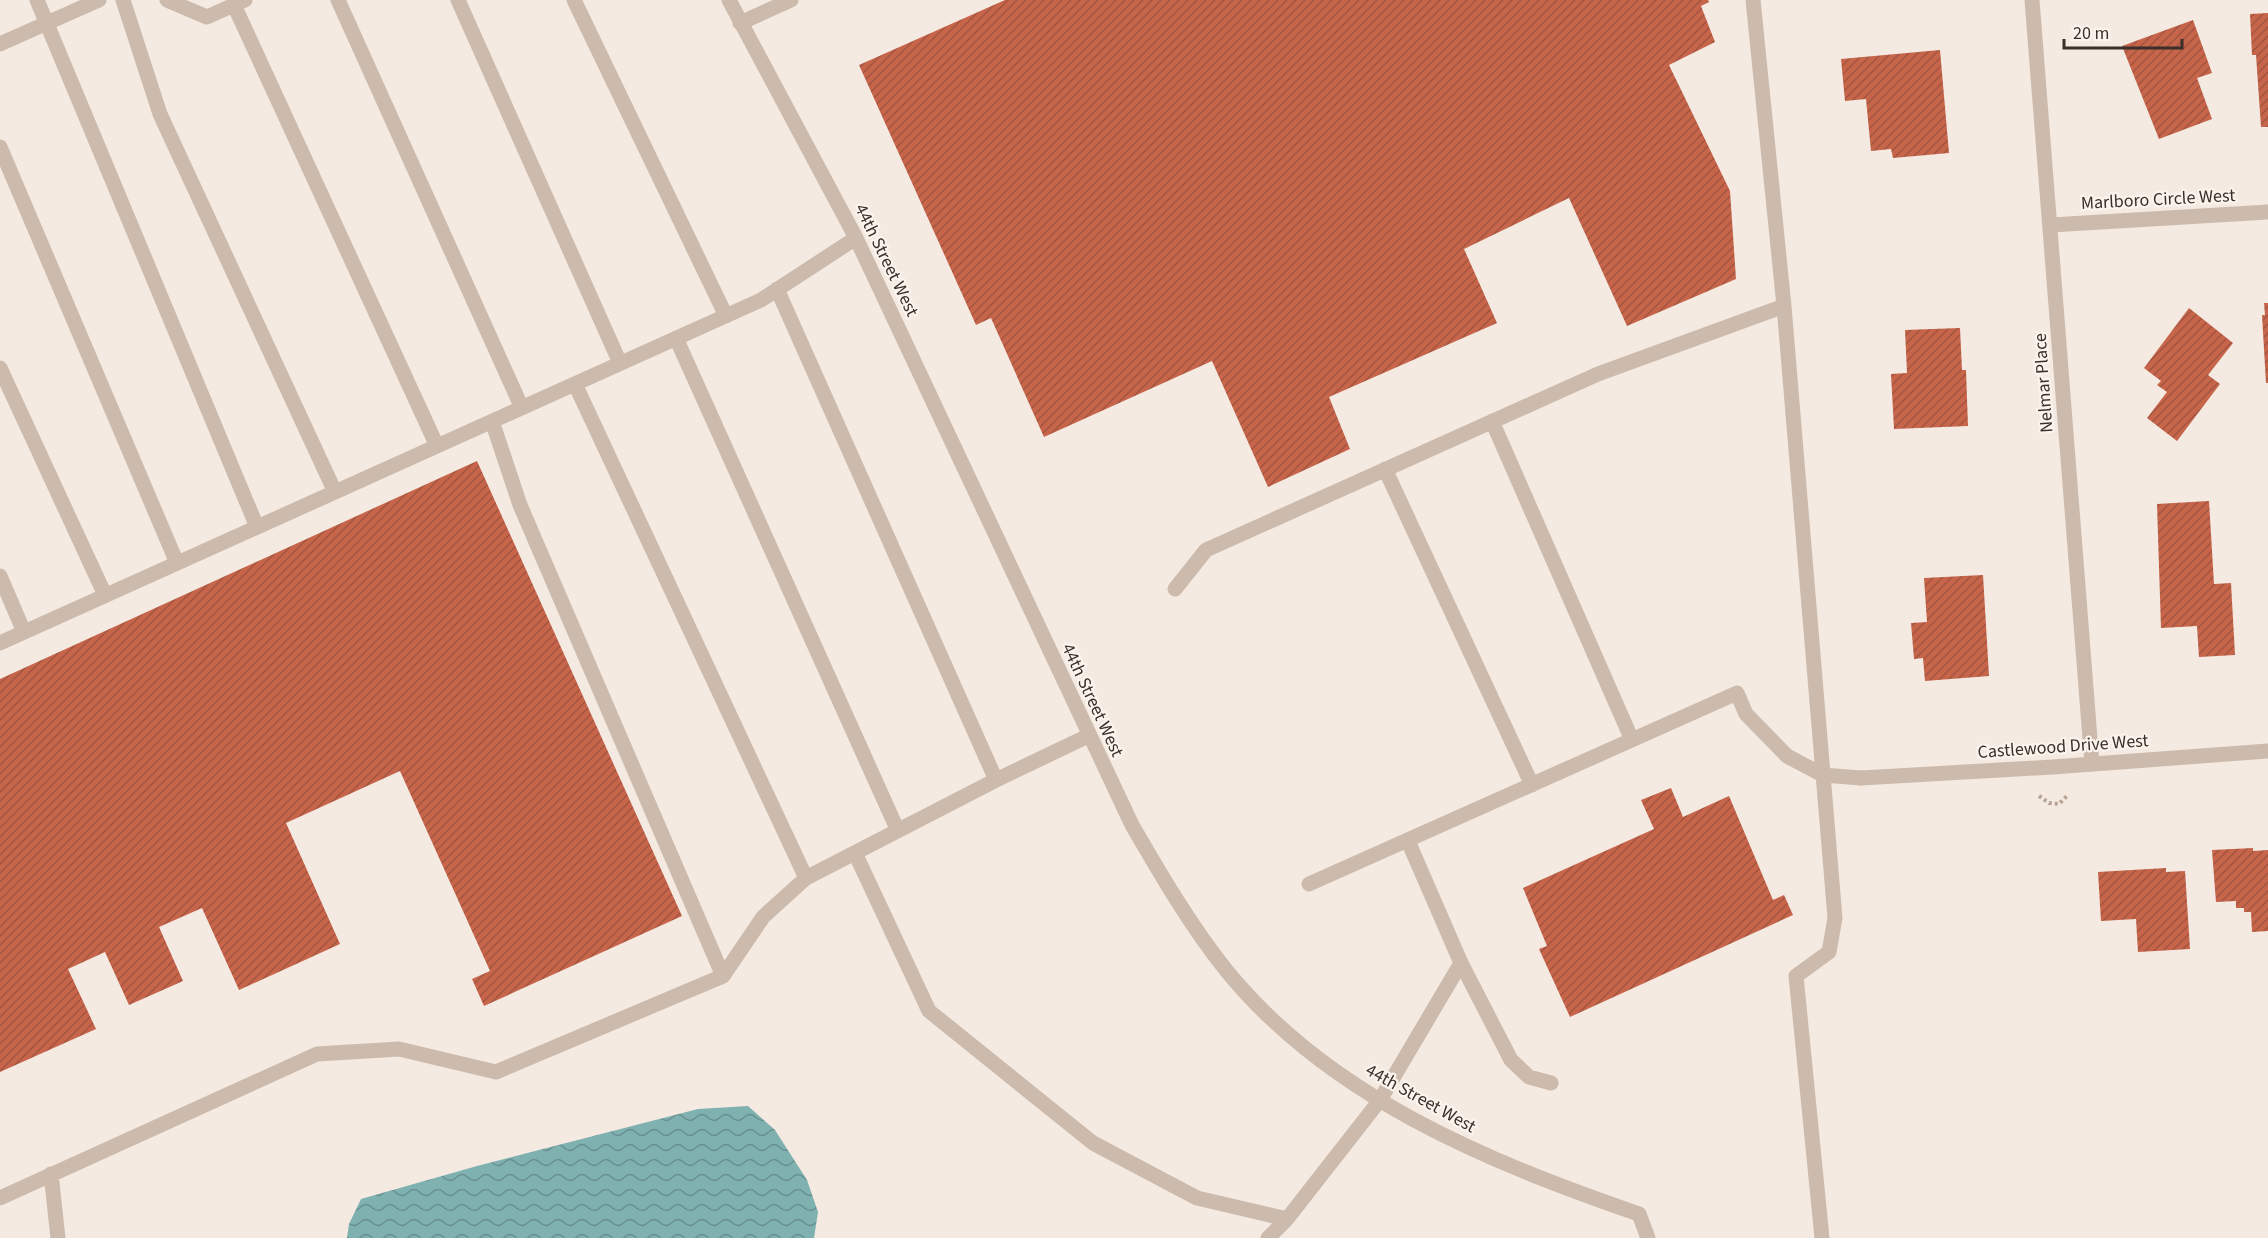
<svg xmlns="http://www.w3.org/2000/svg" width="2268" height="1238" viewBox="0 0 2268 1238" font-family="'Source Sans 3',sans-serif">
<defs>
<pattern id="water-waves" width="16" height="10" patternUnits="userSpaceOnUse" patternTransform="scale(1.5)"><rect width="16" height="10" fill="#7fb1b1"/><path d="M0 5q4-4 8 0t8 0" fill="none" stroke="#699090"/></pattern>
<pattern id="building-hatch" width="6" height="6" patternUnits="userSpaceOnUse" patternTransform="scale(1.5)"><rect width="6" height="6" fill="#c7654b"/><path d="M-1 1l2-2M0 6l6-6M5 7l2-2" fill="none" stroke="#a3543f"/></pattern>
</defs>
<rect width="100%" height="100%" fill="#f4eae1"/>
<path fill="url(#water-waves)" d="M 748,1106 L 775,1130 L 807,1180 L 818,1212 L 814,1238 L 347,1238 L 349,1224 L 361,1199 L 477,1166 L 698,1109 Z"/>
<path fill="url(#building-hatch)" d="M 1005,0 L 1708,0 L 1709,2 L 1701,6 L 1715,42 L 1669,65 L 1730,191 L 1736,279 L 1627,326 L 1569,198 L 1464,249 L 1497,323 L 1329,397 L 1350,449 L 1268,487 L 1212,361 L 1044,437 L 991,318 L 976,325 L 859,65 Z
M 2268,13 L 2268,127 L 2261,127 L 2256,55 L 2252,55 L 2250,14 Z
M 2193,20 L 2212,73 L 2197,78 L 2212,119 L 2159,139 L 2122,46 Z
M 1940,50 L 1949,153 L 1893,158 L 1891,149 L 1871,151 L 1866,99 L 1845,101 L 1841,59 Z
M 2264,303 L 2268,303 L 2268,383 L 2266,383 L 2262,315 L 2265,315 Z
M 2189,308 L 2233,343 L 2208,375 L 2220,384 L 2177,441 L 2147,418 L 2167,392 L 2157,385 L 2161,381 L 2144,368 Z
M 1960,328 L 1962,370 L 1966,370 L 1968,426 L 1894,429 L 1891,374 L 1907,373 L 1905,330 Z
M 477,461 L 682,916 L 484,1006 L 472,979 L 490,971 L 400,771 L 286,823 L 340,944 L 239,990 L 202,908 L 159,927 L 183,981 L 129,1005 L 105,952 L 68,969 L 96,1029 L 0,1072 L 0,679 Z
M 2209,501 L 2214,584 L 2231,583 L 2235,655 L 2199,657 L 2197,626 L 2161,628 L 2157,504 Z
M 1983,575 L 1989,676 L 1925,681 L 1923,658 L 1914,659 L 1911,623 L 1927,622 L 1924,578 Z
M 1671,788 L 1683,817 L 1729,796 L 1773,900 L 1784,895 L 1793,915 L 1570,1017 L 1539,949 L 1547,946 L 1523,888 L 1654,829 L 1641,800 Z
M 2253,848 L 2253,851 L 2268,850 L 2268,931 L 2252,932 L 2251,912 L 2244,912 L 2244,908 L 2236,908 L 2236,901 L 2216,902 L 2212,850 Z
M 2166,868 L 2166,872 L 2185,871 L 2190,949 L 2138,952 L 2136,919 L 2101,921 L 2098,872 Z"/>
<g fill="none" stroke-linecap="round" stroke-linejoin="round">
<path stroke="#b8a496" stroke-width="4" stroke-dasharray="3 3" stroke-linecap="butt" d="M 2039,796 L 2049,803 L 2059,804 L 2068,795"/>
<path stroke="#ccbaac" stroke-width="15" d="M 37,0 L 257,527
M 123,0 L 160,114 L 335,492
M 167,0 L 207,17 L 245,0
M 338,0 L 522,408
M 458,0 L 620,363
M 574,0 L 726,316
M 234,5 L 437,446
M 740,23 L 791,0
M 0,44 L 99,0
M 0,147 L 177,563
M 777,289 L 996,780
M 1784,306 L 1835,918 L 1829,952 L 1796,976 L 1822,1238
M 676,338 L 898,831
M 0,368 L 105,595
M 575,384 L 806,878
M 492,421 L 520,505 L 723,976
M 1492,421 L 1632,740
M 1385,469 L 1532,785
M 0,576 L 24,632
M 1175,589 L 1206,550 L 1598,374 L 1784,306 L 1753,0
M 0,643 L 761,300 L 856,238
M 1408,841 L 1461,963 L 1511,1060 L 1529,1077 L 1551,1083
M 855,853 L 929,1011 L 1093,1143 L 1197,1198 L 1287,1219
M 1309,884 L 1737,693 L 1746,714 L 1787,756 L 1823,775 L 1861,778
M 51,1174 L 58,1238
M 0,1198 L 317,1054 L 399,1049 L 496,1072 L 723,976 L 763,917 L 806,878 L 996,780 L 1088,736
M 1639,1214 L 1648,1238
M 1268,1238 L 1287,1219 L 1380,1100 L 1461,963"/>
<path stroke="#ccbaac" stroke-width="15" d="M 2032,0 L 2092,764
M 2051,225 L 2268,212
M 1861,778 L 2053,767 L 2268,751"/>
<path stroke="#ccbaac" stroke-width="15" d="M 729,0 L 856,238 L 1132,825 C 1161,875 1190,925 1226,970 C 1329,1097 1488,1162 1639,1214"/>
</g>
<g text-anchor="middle" stroke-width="4.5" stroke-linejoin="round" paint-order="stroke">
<g font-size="18" fill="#3a2f2b" stroke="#fbf4ed">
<text transform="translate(2158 199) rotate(-3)" y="6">Marlboro Circle West</text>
<text transform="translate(887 260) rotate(64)" y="6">44th Street West</text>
<text transform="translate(2043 383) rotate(-94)" y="6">Nelmar Place</text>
<text transform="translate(1093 700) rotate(65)" y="6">44th Street West</text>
<text transform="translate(2063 746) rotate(-4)" y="6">Castlewood Drive West</text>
<text transform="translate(1421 1098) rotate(29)" y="6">44th Street West</text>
</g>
</g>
<path d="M2064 39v9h118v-9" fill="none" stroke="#3a2f2b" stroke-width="3"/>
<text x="2073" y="39" font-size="18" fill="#3a2f2b" stroke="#fbf4ed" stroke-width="4.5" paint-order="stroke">20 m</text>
</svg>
